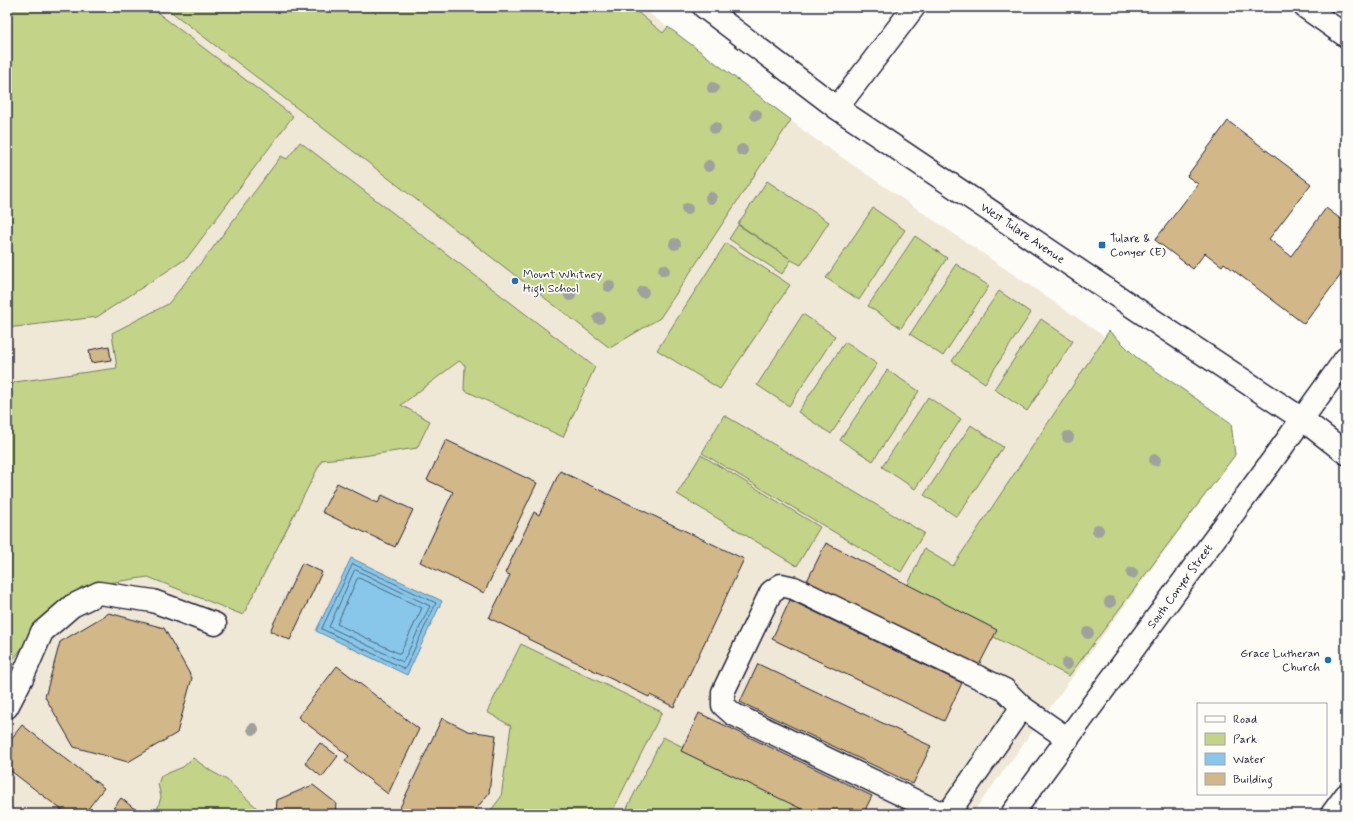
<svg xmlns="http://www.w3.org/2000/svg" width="1353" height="821" viewBox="0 0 1353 821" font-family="Mynerve,sans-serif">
<rect width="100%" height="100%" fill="#fdfcf7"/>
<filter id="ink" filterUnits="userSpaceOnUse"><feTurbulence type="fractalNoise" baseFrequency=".025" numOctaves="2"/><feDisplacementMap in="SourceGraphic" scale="8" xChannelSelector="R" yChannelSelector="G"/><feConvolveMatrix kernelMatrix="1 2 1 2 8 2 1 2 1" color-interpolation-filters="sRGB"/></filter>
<g filter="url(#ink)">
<path fill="#f0e8d6" d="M 7,7 L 641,7 L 815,139 L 1231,423 L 1235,455 L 972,814 L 7,814 Z"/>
<path fill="#c3d489" stroke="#727b62" d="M 7,7 L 150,7 L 293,116 L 187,258 L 97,317 L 7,328 Z
M 165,7 L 631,7 L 663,33 L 668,27 L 791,120 L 660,318 L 610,348 Z
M 300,142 L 595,367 L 563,437 L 464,390 L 465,365 L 459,361 L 401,405 L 430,421 L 417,448 L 363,456 L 322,460 L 243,615 L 148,577 L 81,587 L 38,628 L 7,667 L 7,391 L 15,382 L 117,368 L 112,333 L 168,304 L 212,249 L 281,156 L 287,159 Z
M 767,181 L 829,222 L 801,265 L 791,260 L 782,274 L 729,239 L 738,225 L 789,258 L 738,224 Z
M 873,208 L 905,230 L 859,300 L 826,278 Z
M 915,236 L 947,258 L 901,328 L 868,306 Z
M 726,243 L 790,285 L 720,389 L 657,350 Z
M 956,264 L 989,286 L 943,356 L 910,334 Z
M 999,291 L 1031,313 L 985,383 L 952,361 Z
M 803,314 L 835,336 L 789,406 L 757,385 Z
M 1041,319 L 1073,341 L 1027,411 L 994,389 Z
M 1109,331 L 1121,342 L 1136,357 L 1231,423 L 1235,455 L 1069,676 L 905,591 L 924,549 L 953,566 Z
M 845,342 L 877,364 L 831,434 L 798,412 Z
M 887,370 L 919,391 L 873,461 L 840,440 Z
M 928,397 L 961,419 L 915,489 L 882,467 Z
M 724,415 L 924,533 L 901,572 L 702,453 Z
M 971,425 L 1003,447 L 957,517 L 924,495 Z
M 701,455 L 820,527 L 797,566 L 677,494 Z
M 521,644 L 662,712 L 611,814 L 488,814 L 501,797 L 511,726 L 487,712 Z
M 663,737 L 818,814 L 624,814 Z
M 193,758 L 211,771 L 227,780 L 258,809 L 261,814 L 156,814 L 161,797 L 158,784 L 161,776 L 183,767 Z"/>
<path fill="#88c7e9" stroke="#5f85a3" d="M 351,558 L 442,601 L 407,675 L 316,631 Z"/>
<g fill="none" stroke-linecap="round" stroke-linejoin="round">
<path stroke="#4b6481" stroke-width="1" d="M 353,564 L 436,603 L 405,669 L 322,629 Z
M 356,570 L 430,606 L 403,662 L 329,627 L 354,571 Z
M 359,578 L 422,608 L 400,654 L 337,624 L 357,579 Z"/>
</g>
<path fill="#d2b888" stroke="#22223b" d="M 1228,121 L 1311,184 L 1269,239 L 1291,256 L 1326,208 L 1346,223 L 1346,268 L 1304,324 L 1224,263 L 1222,266 L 1205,253 L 1193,269 L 1155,240 L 1198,184 L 1187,176 Z
M 109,346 L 111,360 L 91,363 L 89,350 Z
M 446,440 L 537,483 L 484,593 L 420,562 L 453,492 L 427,480 Z
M 560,471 L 744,559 L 674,707 L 650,695 L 649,697 L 528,639 L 528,637 L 489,618 L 510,575 L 505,573 L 534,512 L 539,515 Z
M 337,483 L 378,503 L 382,495 L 413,510 L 395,547 L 322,512 Z
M 826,543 L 997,630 L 978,667 L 807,581 Z
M 302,563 L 322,572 L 290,640 L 270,631 Z
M 790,600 L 962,683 L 944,721 L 772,639 Z
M 109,613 L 164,628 L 192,678 L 177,733 L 128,762 L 74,747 L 45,697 L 60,642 Z
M 758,664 L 931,746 L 913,784 L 740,702 Z
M 337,666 L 419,729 L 388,794 L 345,761 L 349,756 L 298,717 Z
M 699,713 L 872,796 L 863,814 L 812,814 L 681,751 Z
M 442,718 L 468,731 L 496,735 L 489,793 L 472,814 L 397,814 Z
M 22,725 L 104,788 L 84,814 L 67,814 L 7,768 L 7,744 Z
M 320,743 L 338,756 L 322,777 L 305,763 Z
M 313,785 L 336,803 L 335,814 L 276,814 L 277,800 Z
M 121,798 L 141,814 L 109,814 Z"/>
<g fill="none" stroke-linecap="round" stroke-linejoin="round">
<g stroke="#22223b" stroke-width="25">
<g id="minor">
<path id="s1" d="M 704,7 L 837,108 L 1172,333 L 1302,419 L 1346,453"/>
<path d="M 1305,7 L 1346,36"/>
<path d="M 837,108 L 914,7"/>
<path d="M 7,707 L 22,678 L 42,632 L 72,606 L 99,593 L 153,601 L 215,624"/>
<path d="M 946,814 L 934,810 L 733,714 L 723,705 L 723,692 L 771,592 L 781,585 L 794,588 L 1005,690 L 1022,707 L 1068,739"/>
<path d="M 948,814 L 1022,707"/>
<path id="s2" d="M 1012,814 L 1277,454 L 1346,358"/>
<path d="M 1332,814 L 1346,795"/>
</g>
</g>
<use href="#minor" stroke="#fdfcf7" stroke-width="22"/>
</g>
<g fill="#9fa19c">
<circle cx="713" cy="88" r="6"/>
<circle cx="756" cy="115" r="6"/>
<circle cx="715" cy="128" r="6"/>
<circle cx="742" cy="150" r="6"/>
<circle cx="709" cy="166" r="6"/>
<circle cx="711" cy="198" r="6"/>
<circle cx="687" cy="209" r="6"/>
<circle cx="675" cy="244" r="6"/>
<circle cx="664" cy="270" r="6"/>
<circle cx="609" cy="286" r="6"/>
<circle cx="643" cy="292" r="6"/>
<circle cx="570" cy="295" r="6"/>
<circle cx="599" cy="318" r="6"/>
<circle cx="1068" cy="437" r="6"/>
<circle cx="1155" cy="460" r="6"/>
<circle cx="1098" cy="530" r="6"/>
<circle cx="1132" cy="573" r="6"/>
<circle cx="1110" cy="602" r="6"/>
<circle cx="1088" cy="633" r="6"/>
<circle cx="1067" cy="664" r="6"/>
<circle cx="253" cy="729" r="6"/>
</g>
</g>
<g fill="#1f6fb2" stroke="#fdfcf7" stroke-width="1.5">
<rect x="1098" y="241" width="8" height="8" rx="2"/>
<circle cx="515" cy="281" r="4"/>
<circle cx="1328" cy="660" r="4"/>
</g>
<g text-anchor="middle" stroke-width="3.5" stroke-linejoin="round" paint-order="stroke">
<g font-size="12" fill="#22223b" stroke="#fdfcf7">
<text dy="4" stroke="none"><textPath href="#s1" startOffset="391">West Tulare Avenue</textPath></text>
<text dy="4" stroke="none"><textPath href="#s2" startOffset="283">South Conyer Street</textPath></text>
</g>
<g font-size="12" fill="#22223b" stroke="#fdfcf7" text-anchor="start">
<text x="1110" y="242">Tulare &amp;<tspan x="1110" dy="14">Conyer (E)</tspan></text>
<text x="523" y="278">Mount Whitney<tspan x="523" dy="14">High School</tspan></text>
<text x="1320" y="657" text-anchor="end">Grace Lutheran<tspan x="1320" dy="14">Church</tspan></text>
</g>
</g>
<rect width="1353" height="821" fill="none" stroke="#fdfcf7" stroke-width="24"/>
<rect x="12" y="12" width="1329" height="797" fill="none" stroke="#22223b" stroke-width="1.5" filter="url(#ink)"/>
<rect x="1197" y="703" width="130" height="92" fill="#fdfcf7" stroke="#a5a5ac"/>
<rect x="1205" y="716" width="20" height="6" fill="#fdfcf7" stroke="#a5a5ac"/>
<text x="1233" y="723" font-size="12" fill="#22223b">Road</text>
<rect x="1205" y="733" width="20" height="12" fill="#c3d489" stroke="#a5a5ac"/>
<text x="1233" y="743" font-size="12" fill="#22223b">Park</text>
<rect x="1205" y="753" width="20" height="12" fill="#88c7e9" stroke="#a5a5ac"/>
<text x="1233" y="763" font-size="12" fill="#22223b">Water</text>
<rect x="1205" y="773" width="20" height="12" fill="#d2b888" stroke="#a5a5ac"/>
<text x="1233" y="783" font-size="12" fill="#22223b">Building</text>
</svg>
